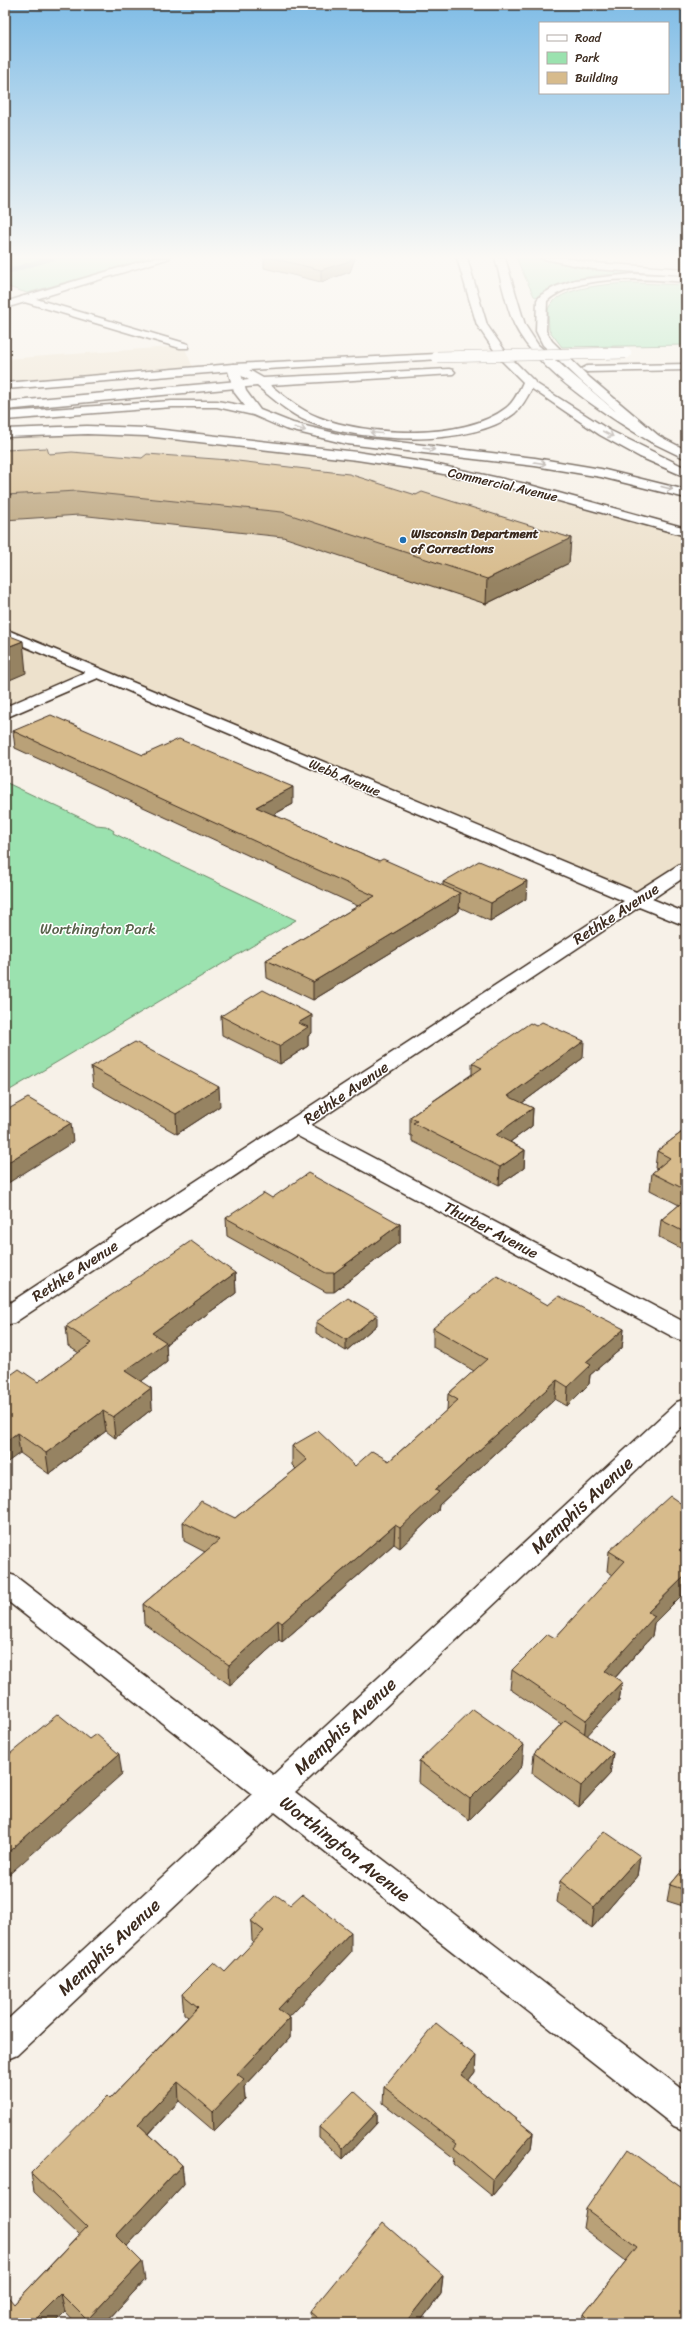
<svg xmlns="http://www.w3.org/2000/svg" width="691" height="2328" viewBox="0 0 691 2328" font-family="Sriracha,sans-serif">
<rect width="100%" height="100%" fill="#f7f1e8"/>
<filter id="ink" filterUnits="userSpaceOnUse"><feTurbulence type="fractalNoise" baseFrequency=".025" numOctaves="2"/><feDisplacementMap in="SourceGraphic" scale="8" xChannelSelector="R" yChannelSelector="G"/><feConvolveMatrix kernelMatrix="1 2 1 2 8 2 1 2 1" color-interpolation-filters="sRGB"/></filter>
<g filter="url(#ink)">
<path fill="#ede1cc" d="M 184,346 L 194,370 L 5,386 L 5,359 Z
M 114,430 L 429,467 L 686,532 L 686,868 L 637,900 L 99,672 L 5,713 L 5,433 Z"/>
<path fill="#9be2af" stroke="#6b8666" d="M 17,258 L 151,258 L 27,293 L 5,286 L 5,262 Z
M 516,258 L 536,258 L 584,268 L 686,276 C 644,273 570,268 536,297 L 534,296 Z
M 633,283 L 686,285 L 686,345 L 562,347 L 549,330 L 548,309 C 558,286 611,284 633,283 Z
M 5,782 L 96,825 L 106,826 L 114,831 L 113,833 L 296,920 L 5,1093 Z"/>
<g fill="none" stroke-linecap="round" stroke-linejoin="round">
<path stroke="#658994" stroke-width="5" d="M 5,272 L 53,258"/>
<g stroke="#3b2a1e" stroke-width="3">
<path id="street" d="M 153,258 L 170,258 L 36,299 L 188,344 L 188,348 L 180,348 L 21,301 L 20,299 L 21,297 Z
M 87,426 L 146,428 L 357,452 L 429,463 L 526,484 L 686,528 L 686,536 L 519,490 L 429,471 L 357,460 L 146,436 L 87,434 L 5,437 L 5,429 Z
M 5,629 L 636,892 L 680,864 L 686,863 L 686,876 L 652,899 L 686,913 L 686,926 L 639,907 L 311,1125 L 686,1323 L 686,1341 L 677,1339 L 296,1135 L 14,1323 L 5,1325 L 5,1306 L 624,901 L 98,678 L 5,718 L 5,707 L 85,672 L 5,638 Z
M 686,1399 L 686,1423 L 295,1792 L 686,2092 L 686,2131 L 674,2126 L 275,1812 L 17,2055 L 5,2060 L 5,2022 L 252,1794 L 5,1599 L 5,1573 L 15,1576 L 273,1775 L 677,1402 Z"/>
</g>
<g stroke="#3b2a1e" stroke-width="3">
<path id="secondary" d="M 25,296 L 29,297 L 29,301 L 5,308 L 5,302 Z"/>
</g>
<g stroke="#3b2a1e" stroke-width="3">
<path id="primary" d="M 457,258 L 467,258 L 487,325 L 508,355 L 535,382 C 530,392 524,405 515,413 C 470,449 360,442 309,422 C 289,414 274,399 257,386 L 5,410 L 5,402 L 249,380 L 233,371 L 5,389 L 5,383 L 233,364 L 437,354 L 441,355 L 441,359 L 249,370 L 263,378 L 449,369 L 453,370 L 455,372 L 453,374 L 270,385 C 285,397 300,410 318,417 C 366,436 464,441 506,408 C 514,402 519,391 523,382 L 500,359 L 477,325 Z
M 495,258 L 505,258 L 525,325 L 538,345 L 614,410 L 659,436 L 661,439 L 659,442 L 651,442 C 607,416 538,372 515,326 C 506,307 501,279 495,258 Z
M 540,258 L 565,258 L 593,263 L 686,269 L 686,275 L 593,269 Z
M 686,364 L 686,370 L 587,372 L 581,369 L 587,366 Z"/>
</g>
<g stroke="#3b2a1e" stroke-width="3">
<path id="highway" d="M 633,274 L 686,276 L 686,282 C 646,279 579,273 547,301 L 546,331 L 552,341 L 590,378 L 659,436 L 686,450 L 686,459 L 651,442 L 582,382 L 543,345 L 536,331 L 537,300 L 541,295 L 555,287 L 575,280 Z
M 233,364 L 239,367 L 246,391 L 260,410 L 293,423 L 347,436 L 535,458 L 601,469 L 686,490 L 686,498 L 601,477 L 535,466 L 347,444 L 285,429 L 253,415 L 217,407 L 172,407 L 5,420 L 5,412 L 172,401 L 217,401 L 245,406 L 234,392 L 227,367 Z
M 529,379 L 609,430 L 686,468 L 686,477 L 640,457 L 600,435 L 525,384 L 523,382 Z"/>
</g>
<use href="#street" fill="#fff" fill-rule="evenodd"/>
<use href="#secondary" fill="#fff" fill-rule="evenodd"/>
<use href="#primary" fill="#fff" fill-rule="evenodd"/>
<use href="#highway" fill="#fff" fill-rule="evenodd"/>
<g stroke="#3b2a1e" stroke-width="12" stroke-linecap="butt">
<path id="primary-bridge" d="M 437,357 L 626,353"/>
</g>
<use href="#primary-bridge" stroke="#fff" stroke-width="11"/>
</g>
<path fill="#b9a178" stroke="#3b2a1e" d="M 264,258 L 355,258 L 350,272 L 321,282 L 264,268 Z
M 5,450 L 49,454 L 416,495 L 571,538 L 569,563 L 486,604 L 283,537 L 79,515 L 5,520 Z
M 13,731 L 143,755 L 293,804 L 273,815 L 379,861 L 443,886 L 443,882 L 526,899 L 490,921 L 459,907 L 459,911 L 313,1000 L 267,978 L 266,960 L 358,906 L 15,748 Z
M 221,1016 L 312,1033 L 308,1036 L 308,1046 L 280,1064 L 222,1035 Z
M 583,1058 L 522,1103 L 533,1108 L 532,1126 L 510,1142 L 525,1150 L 524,1168 L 499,1185 L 412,1141 L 412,1136 L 410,1135 L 410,1117 L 472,1074 L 472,1063 Z
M 91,1067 L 220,1106 L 177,1134 L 93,1086 Z
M 686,1129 L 686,1251 L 659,1237 L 661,1220 L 679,1205 L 650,1190 L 652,1173 L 657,1169 L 655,1168 L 657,1151 Z
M 272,1198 L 400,1224 L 400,1242 L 334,1292 L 326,1292 L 227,1236 L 226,1218 Z
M 235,1273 L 236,1293 L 166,1344 L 167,1362 L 140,1382 L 151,1388 L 152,1409 L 115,1438 L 106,1431 L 49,1474 L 20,1453 L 5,1379 L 38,1382 L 79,1353 L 68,1346 L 66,1326 Z
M 548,1305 L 624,1329 L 622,1348 L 590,1375 L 589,1384 L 567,1406 L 555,1399 L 439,1505 L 438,1511 L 400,1548 L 394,1544 L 282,1642 L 279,1640 L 230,1685 L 144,1624 L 143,1604 L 205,1552 L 184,1541 L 183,1522 L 235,1518 L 296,1469 L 292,1465 L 292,1446 L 355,1466 L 389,1461 L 447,1410 L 448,1394 L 474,1371 L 433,1347 L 433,1328 Z
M 316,1322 L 377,1325 L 346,1351 L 316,1333 Z
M 686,1507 L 686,1591 L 654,1623 L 652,1636 L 615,1678 L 622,1682 L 619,1701 L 587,1735 L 613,1753 L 610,1774 L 579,1807 L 532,1773 L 534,1753 L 561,1724 L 510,1689 L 512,1670 L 555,1638 L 613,1575 L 607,1571 L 609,1551 Z
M 419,1761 L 522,1766 L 469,1820 L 418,1782 Z
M 640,1856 L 637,1876 L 592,1928 L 557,1902 L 560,1881 Z
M 686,1866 L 686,1907 L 667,1901 L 670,1885 Z
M 251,1921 L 351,1952 L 289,2017 L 290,2018 L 290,2038 L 244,2087 L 245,2099 L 214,2131 L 179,2101 L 149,2134 L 182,2165 L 184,2184 L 127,2246 L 145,2280 L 105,2323 L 75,2323 L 65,2312 L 54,2323 L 5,2323 L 14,2304 L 79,2235 L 34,2192 L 31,2173 L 110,2099 L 188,2017 L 184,2014 L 182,1994 L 225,1972 L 254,1942 L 252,1940 Z
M 461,2043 L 461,2045 L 475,2072 L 468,2081 L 533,2133 L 531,2149 L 492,2196 L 453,2164 L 454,2158 L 383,2103 L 384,2087 Z
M 377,2112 L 377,2123 L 343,2159 L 319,2137 L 319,2127 Z
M 686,2191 L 686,2323 L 583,2323 L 584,2314 L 626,2261 L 583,2228 L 586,2209 Z
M 443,2275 L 441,2294 L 419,2323 L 311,2323 L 310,2312 Z"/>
<path fill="#968362" stroke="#3b2a1e" d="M 351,258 L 355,258 L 350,272 L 321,282 L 321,270 Z
M 571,538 L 569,563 L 486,604 L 487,579 Z
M 23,641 L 26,673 L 5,682 L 5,648 Z
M 293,787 L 293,804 L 256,824 L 256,807 Z
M 527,881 L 526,899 L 490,921 L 491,903 Z
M 460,893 L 459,911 L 313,1000 L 313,982 Z
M 312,1015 L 312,1033 L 308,1036 L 308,1046 L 280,1064 L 279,1046 L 298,1023 Z
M 584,1041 L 583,1058 L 507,1114 L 508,1096 Z
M 219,1087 L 220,1106 L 177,1134 L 176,1114 Z
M 533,1108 L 532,1126 L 495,1153 L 496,1135 Z
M 71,1123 L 73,1142 L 5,1185 L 5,1164 Z
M 525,1150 L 524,1168 L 499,1185 L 500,1167 Z
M 400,1224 L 400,1242 L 334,1292 L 334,1273 Z
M 235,1273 L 236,1293 L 166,1344 L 167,1362 L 127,1392 L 125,1371 L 152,1333 Z
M 377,1315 L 377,1325 L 346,1351 L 346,1340 Z
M 624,1329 L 622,1348 L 590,1375 L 589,1384 L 567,1406 L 568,1387 L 586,1362 Z
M 557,1380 L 555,1399 L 439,1505 L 438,1511 L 400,1548 L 400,1528 L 435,1490 Z
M 151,1388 L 152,1409 L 115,1438 L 113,1417 Z
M 103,1411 L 106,1431 L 49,1474 L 46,1453 Z
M 17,1433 L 20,1453 L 5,1464 L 5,1442 Z
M 395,1525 L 394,1544 L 282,1642 L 282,1623 Z
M 686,1543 L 686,1560 L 679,1550 Z
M 686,1575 L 686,1591 L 654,1623 L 652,1636 L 603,1691 L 605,1671 L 648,1612 Z
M 278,1620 L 279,1640 L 230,1685 L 229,1665 Z
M 622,1682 L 619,1701 L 584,1739 L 586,1720 Z
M 524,1745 L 522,1766 L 469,1820 L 470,1799 Z
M 613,1753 L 610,1774 L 579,1807 L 581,1786 Z
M 119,1754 L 122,1774 L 5,1878 L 5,1855 Z
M 640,1856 L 637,1876 L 592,1928 L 594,1907 Z
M 351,1932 L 351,1952 L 279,2028 L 278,2009 Z
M 290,2018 L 290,2038 L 244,2087 L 245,2099 L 214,2131 L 213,2112 L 237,2074 Z
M 476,2056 L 475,2072 L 460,2091 L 461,2075 Z
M 178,2082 L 179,2101 L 140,2143 L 138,2124 Z
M 377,2112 L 377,2123 L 343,2159 L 343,2148 Z
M 533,2133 L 531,2149 L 492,2196 L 493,2180 Z
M 182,2165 L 184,2184 L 119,2255 L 116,2236 Z
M 142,2262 L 145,2280 L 105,2323 L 88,2323 L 87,2320 Z
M 443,2275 L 441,2294 L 419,2323 L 405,2323 Z
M 61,2294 L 65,2312 L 54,2323 L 32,2323 Z"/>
<path fill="#d7bb8c" stroke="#3b2a1e" d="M 271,258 L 351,258 L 350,261 L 321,270 Z
M 47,448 L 49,454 L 72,452 L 142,458 L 147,454 L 229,460 L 349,474 L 416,495 L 422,492 L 571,538 L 487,579 L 282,512 L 77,491 L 5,495 L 5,450 Z
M 5,634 L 23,641 L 5,648 Z
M 51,715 L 143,755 L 179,739 L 293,787 L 256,807 L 379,861 L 383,859 L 460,893 L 313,982 L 266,960 L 375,896 L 13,731 Z
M 479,861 L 527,881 L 491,903 L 443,882 Z
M 263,990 L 312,1015 L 298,1023 L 308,1027 L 279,1046 L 221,1016 Z
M 542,1022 L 584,1041 L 508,1096 L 533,1108 L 496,1135 L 525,1150 L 500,1167 L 413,1123 L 417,1121 L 410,1117 L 482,1068 L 472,1063 L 530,1023 L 536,1026 Z
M 135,1042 L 219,1087 L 176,1114 L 91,1067 Z
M 28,1098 L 71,1123 L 5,1164 L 5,1111 Z
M 686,1129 L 686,1190 L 652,1173 L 670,1158 L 657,1151 Z
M 308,1173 L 400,1224 L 334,1273 L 326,1273 L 226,1218 L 264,1193 L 272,1198 Z
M 686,1199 L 686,1233 L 661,1220 Z
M 191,1241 L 235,1273 L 152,1333 L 166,1342 L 125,1371 L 151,1388 L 113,1417 L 103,1411 L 46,1453 L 17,1433 L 5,1442 L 5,1379 L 19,1369 L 38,1382 L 92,1343 L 66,1326 Z
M 497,1276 L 548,1305 L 559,1296 L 624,1329 L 586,1362 L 591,1365 L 568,1387 L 557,1380 L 435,1490 L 439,1492 L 400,1528 L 395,1525 L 282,1623 L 278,1620 L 229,1665 L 143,1604 L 219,1540 L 183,1522 L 201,1501 L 235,1518 L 307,1460 L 292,1446 L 318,1431 L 355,1466 L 372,1451 L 389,1461 L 458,1400 L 448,1394 L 487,1359 L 433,1328 Z
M 348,1298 L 377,1315 L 346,1340 L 316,1322 Z
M 670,1496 L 686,1507 L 686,1543 L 679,1550 L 686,1554 L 686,1575 L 648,1612 L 655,1616 L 605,1671 L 622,1682 L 586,1720 L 512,1670 L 548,1634 L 555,1638 L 625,1561 L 609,1551 Z
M 473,1709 L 524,1745 L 470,1799 L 419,1761 Z
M 58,1714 L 89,1739 L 96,1734 L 119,1754 L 5,1855 L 5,1758 Z
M 565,1720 L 613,1753 L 581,1786 L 534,1753 Z
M 604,1831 L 640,1856 L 594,1907 L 560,1881 Z
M 686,1866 L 686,1890 L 670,1885 Z
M 302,1894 L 351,1932 L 278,2009 L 290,2018 L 237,2074 L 244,2079 L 213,2112 L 178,2082 L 138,2124 L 182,2165 L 116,2236 L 142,2262 L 87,2320 L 61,2294 L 32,2323 L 5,2323 L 5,2293 L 14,2304 L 87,2227 L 31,2173 L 107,2096 L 110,2099 L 198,2007 L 182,1994 L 214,1962 L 225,1972 L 264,1931 L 251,1921 L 276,1895 L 290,1905 Z
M 436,2023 L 461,2043 L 460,2044 L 476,2056 L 461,2075 L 533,2133 L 493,2180 L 454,2148 L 457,2144 L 384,2087 Z
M 354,2091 L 377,2112 L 343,2148 L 319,2127 Z
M 628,2149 L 686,2191 L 686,2323 L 593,2323 L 584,2314 L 637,2247 L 586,2209 Z
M 383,2223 L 443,2275 L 405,2323 L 323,2323 L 310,2312 Z"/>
<defs><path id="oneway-shaft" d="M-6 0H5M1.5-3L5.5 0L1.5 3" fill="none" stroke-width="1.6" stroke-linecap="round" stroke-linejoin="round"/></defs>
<g stroke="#a79f9a">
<use href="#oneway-shaft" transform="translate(300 429) rotate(16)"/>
<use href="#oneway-shaft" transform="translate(376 433) rotate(-175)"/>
<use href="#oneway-shaft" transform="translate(608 434) rotate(28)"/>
<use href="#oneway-shaft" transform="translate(429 449) rotate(7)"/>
<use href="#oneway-shaft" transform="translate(540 463) rotate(9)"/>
<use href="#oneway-shaft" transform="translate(667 488) rotate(14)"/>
</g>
</g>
<linearGradient id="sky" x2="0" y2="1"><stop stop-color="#7fbce6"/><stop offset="0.44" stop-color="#fbf9f5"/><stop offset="1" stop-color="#fbf9f5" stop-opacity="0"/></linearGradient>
<rect width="691" height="584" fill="url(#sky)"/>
<circle fill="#1f6fb2" stroke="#fff" stroke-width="1.5" cx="403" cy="540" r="4"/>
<g text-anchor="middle" stroke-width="3" stroke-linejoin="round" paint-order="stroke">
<g font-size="13" fill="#3b2a1e" stroke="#fff">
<text transform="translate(503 484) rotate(13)" y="5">Commercial Avenue</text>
<text transform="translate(345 777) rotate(23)" y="5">Webb Avenue</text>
</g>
<g font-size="13" font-weight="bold" fill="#3b2a1e" stroke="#fff" text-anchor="start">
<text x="411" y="538">Wisconsin Department<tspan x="411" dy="15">of Corrections</tspan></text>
</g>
<g font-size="15" fill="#3b2a1e" stroke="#fff">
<text transform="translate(616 914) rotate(-33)" y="5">Rethke Avenue</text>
<text transform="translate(346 1093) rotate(-34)" y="5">Rethke Avenue</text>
<text transform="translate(491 1230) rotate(28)" y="5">Thurber Avenue</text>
<text transform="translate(75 1271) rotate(-33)" y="5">Rethke Avenue</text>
</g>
<g font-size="15" fill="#58614a" stroke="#fff">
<text x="98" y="934">Worthington Park</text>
</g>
<g font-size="18" fill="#3b2a1e" stroke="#fff">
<text transform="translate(582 1505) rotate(-43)" y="6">Memphis Avenue</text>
<text transform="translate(345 1726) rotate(-43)" y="6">Memphis Avenue</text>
<text transform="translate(345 1849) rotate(38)" y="6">Worthington Avenue</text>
<text transform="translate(109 1947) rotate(-43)" y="6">Memphis Avenue</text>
</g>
</g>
<rect width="691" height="2328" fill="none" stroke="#fff" stroke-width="20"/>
<rect x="10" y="10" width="671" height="2308" fill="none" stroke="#3b2a1e" stroke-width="1.5" filter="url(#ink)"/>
<rect x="539" y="22" width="130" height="72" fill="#ffffff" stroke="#b1aaa5"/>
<rect x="547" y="35" width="20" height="6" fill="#ffffff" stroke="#b1aaa5"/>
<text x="575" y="42" font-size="12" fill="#3b2a1e">Road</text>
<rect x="547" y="52" width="20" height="12" fill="#9be2af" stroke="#b1aaa5"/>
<text x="575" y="62" font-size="12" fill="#3b2a1e">Park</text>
<rect x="547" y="72" width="20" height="12" fill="#d7bb8c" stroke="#b1aaa5"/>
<text x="575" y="82" font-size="12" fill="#3b2a1e">Building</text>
</svg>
